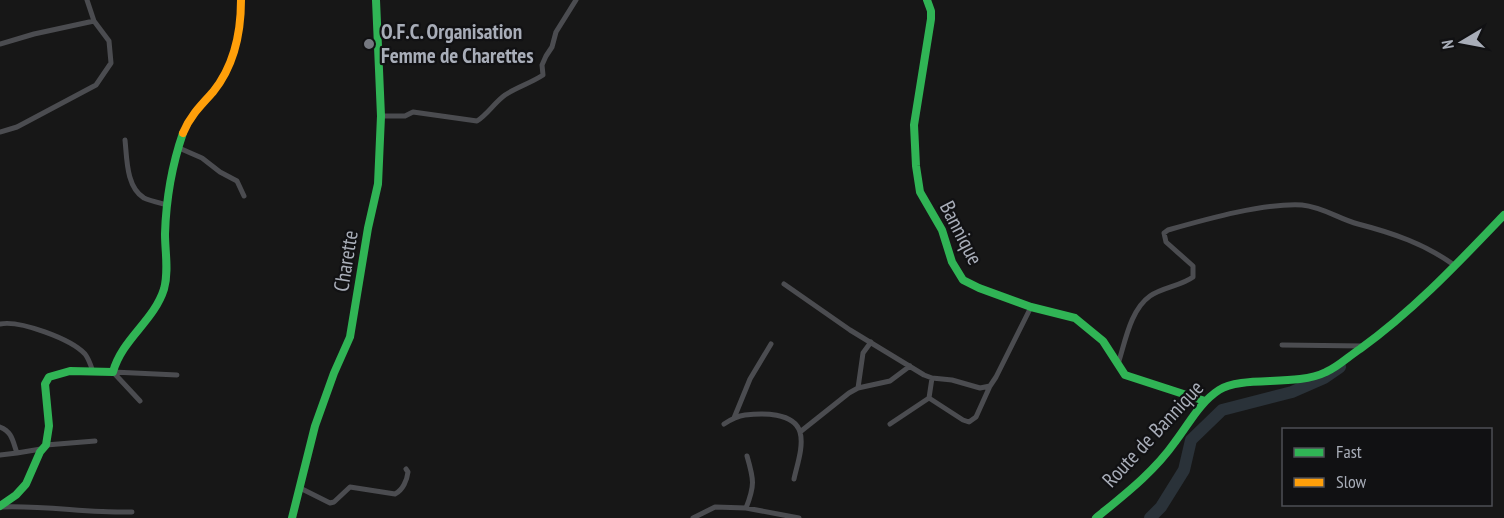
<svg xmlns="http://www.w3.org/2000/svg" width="1504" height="518" viewBox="0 0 1504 518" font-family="'PT Sans Narrow',sans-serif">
<rect width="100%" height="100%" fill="#171717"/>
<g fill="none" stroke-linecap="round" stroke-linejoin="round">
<path stroke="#2a3239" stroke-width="12" d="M 1150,518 L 1161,507 L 1184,470 L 1191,440 L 1222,410 L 1292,392 L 1324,378 L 1340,367"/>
<path stroke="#4b4c50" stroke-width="5" d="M 0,44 L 34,34 L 94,21
M 381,116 L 405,116 L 413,112 L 477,121 C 488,114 494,103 505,95 C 517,87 531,83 543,75 L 542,65 L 546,56 L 552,47 L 556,32 L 576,0
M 0,132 L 17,127 L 96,85 L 111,63 L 109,41 L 94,21 L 87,0
M 125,140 C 127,158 126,187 144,198 C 151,201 160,203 167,205
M 179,148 L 202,158 L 220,172 L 237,181 L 244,196
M 784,284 L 850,330 L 924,375 L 932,378 L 952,380 L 980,388 L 990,386 L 996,377 L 1031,307
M 0,324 C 20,320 71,339 85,354 C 89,359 91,366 93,372
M 1282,345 L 1364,346
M 1118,364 C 1125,343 1130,310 1150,296 C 1163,287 1181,286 1193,277 L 1193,266 L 1166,242 L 1164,233 L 1168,230 C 1207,219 1263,203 1302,205 C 1323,207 1339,219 1358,224 C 1393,233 1425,244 1454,265
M 113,372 L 177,375
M 113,372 L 140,401
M 858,388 L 863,353 L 871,342
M 929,398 L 963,420 L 969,422 L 976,417 L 990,386
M 734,418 L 750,379 L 771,344
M 724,424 C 730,420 737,416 745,415 C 762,413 794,412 800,432 C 804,446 797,465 794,479
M 890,424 L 929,398 L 932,378
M 0,427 C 12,431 13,442 17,453 L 41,449
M 800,432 L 849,393 L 858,388 L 890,381 L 910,366
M 46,445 L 95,441
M 0,455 L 17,453
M 300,488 L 330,503 L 334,502 L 350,487 L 395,494 C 403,490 407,480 408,472 L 406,469
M 0,507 C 44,505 88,513 132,512
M 746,508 C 755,485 754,480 747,456
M 693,518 L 715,507 L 746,508 L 799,518"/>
<path stroke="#30b455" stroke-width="8" d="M 927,0 L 931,11 L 931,19 L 914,125 L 916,166 L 920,192 L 942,230 L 952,262 L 963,280 L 979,288 L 1031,307 L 1075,318 L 1103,341 L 1125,375 L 1205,401
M 0,506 L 16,495 L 26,484 L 40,452 L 46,445 L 49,426 L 45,384 L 49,377 L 70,371 L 113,372 C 122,339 154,321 164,289 C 169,271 165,252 165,234 C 166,200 172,165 183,133
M 292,518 L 315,426 L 334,373 L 350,337 L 368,228 L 378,184 L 381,116 L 376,0
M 1096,518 C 1124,495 1154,472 1175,442 C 1189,424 1199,403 1219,390 C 1242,375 1296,387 1326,372 C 1338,367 1349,356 1360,349 C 1414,310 1458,263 1504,215"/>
<path stroke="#ff9f0a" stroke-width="8" d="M 183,133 C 190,116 201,105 213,92 C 234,66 241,33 241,0"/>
</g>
<circle fill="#757880" stroke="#111113" stroke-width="2" cx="369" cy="44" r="6"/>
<g text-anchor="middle" stroke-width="4.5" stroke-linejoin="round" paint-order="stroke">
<g font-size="21" font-weight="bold" fill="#a8adb8" stroke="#111113" text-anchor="start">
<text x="381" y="39">O.F.C. Organisation<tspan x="381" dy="24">Femme de Charettes</tspan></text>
</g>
<g font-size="21" fill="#a8adb8" stroke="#111113">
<text transform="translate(961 233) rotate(63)" y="7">Bannique</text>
<text transform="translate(346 261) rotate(-81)" y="7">Charette</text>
<text transform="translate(1153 434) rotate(-47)" y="7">Route de Bannique</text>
</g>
</g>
<rect x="1282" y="428" width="210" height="78" fill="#111113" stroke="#4d4f55" stroke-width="1.5"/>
<rect x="1294" y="448" width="30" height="9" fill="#30b455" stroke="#4d4f55" stroke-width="1.5"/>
<text x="1336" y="458" font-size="18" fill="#a8adb8">Fast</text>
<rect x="1294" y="478" width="30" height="9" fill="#ff9f0a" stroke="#4d4f55" stroke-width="1.5"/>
<text x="1336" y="488" font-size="18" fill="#a8adb8">Slow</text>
<g transform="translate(1462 42) rotate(260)" stroke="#111113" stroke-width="4.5" paint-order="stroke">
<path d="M0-4.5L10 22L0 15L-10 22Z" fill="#a8adb8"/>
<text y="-9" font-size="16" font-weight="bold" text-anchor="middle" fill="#a8adb8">N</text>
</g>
</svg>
